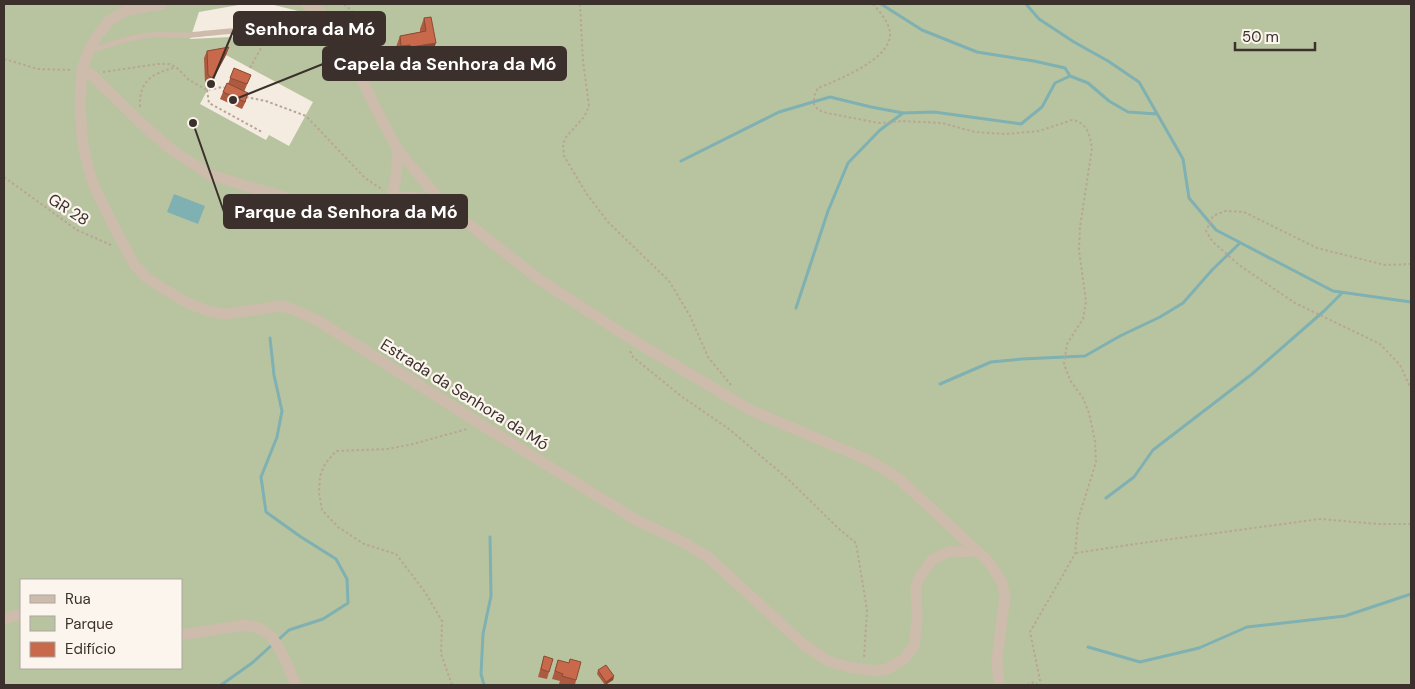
<svg xmlns="http://www.w3.org/2000/svg" width="1415" height="689" viewBox="0 0 1415 689" font-family="'DM Sans',sans-serif">
<rect width="100%" height="100%" fill="#f4ebe1"/>
<path fill="#b8c4a0" fill-rule="evenodd" d="M 4,4 L 244,4 L 199,12 L 190,39 L 269,35 L 288,36 L 322,45 L 326,29 L 302,12 L 270,4 L 1411,4 L 1411,685 L 4,685 ZM 226,55 L 313,102 L 289,146 L 269,135 L 266,140 L 200,104 ZM 21,580 L 181,580 L 181,668 L 21,668 Z"/>
<path fill="#7fb0b2" d="M 174,194 L 205,206 L 198,224 L 167,212 Z"/>
<g fill="none" stroke-linecap="round" stroke-linejoin="round">
<path stroke="#7fb0b2" stroke-width="3" d="M 881,4 L 922,30 L 977,52 L 1034,61 L 1065,68 L 1070,76
M 1026,4 L 1039,19 L 1074,42 L 1108,61 L 1139,82 L 1183,159 L 1189,198 L 1216,230 L 1333,291 L 1411,302
M 681,161 L 779,112 L 830,97 L 871,107 L 903,113 L 934,112 L 1021,124 L 1042,107 L 1055,83 L 1070,76 L 1088,83 L 1109,101 L 1128,112 L 1157,114
M 796,308 L 828,211 L 848,163 L 880,130 L 903,113
M 270,338 L 274,375 L 282,411 L 277,437 L 261,477 L 266,512 L 301,537 L 336,559 L 347,579 L 348,603 L 323,619 L 289,630 L 278,640
M 940,384 L 991,362 L 1022,359 L 1085,356 L 1120,336 L 1160,317 L 1183,303 L 1212,270 L 1240,243
M 1106,498 L 1134,477 L 1153,450 L 1252,374 L 1324,311 L 1342,293
M 1088,647 L 1140,662 L 1199,648 L 1247,627 L 1345,616 L 1411,594
M 221,685 L 252,663 L 273,644
M 484,685 L 481,674 L 483,634 L 491,596 L 490,537"/>
<path stroke="#b9a596" stroke-width="2" stroke-dasharray="2.5 2.5" stroke-linecap="butt" d="M 344,4 C 360,18 367,26 360,49
M 580,4 L 583,61 L 589,106 L 584,117 L 566,137 L 563,144 L 564,156 L 586,193 L 608,222 L 669,281 L 690,316 L 708,357 L 731,385
M 873,4 C 879,11 890,23 890,34 C 891,59 838,80 818,88 L 814,96 L 814,104 L 818,110 L 827,113 L 879,123 L 903,121 L 942,123 L 975,132 L 1005,134 L 1039,131 L 1072,120 C 1087,122 1090,135 1092,148 L 1080,227 L 1079,250 L 1086,301 L 1083,319 L 1067,344 L 1064,364 L 1070,380 L 1083,398 L 1089,413 L 1095,441 L 1096,462 L 1078,520 L 1075,554 L 1030,632 L 1041,685
M 4,59 L 38,69 L 72,70
M 250,68 L 267,37
M 103,72 L 158,64 L 169,64 L 176,67 L 189,80 L 207,90 L 222,87 L 226,88
M 207,90 L 209,103 L 262,132
M 246,97 L 266,101 L 306,116 L 365,178 L 383,190
M 140,107 C 139,80 152,74 176,67
M 4,177 L 77,230 L 111,245
M 1411,264 L 1385,265 L 1317,248 L 1244,212 L 1225,211 L 1213,216 L 1206,231 L 1212,241 L 1239,265 L 1295,303 L 1380,344 L 1400,365 L 1411,389
M 630,351 L 633,357 L 681,396 L 729,429 L 788,479 L 838,528 L 856,543 L 867,610 L 864,657
M 1076,553 L 1135,544 L 1320,519 L 1378,524 L 1411,524
M 452,685 L 441,654 L 442,621 L 425,592 L 396,554 L 364,544 L 338,527 L 322,510 L 319,492 L 320,476 L 325,464 L 336,451 L 388,449 L 413,444 L 467,429
M 1027,685 L 1034,682 L 1038,685"/>
<path stroke="#cdbbac" stroke-width="5.5" d="M 90,51 C 111,44 131,37 153,35 C 166,34 178,36 191,35 C 246,30 294,21 345,46"/>
<path stroke="#cdbbac" stroke-width="11" d="M 162,4 L 127,10 L 109,21 L 98,35 L 88,52 L 82,70 L 80,108 L 83,144 L 89,171 L 95,188 L 113,225 L 134,264 L 146,277 L 167,291 L 188,303 L 208,311 L 225,314 L 282,306 L 292,309 L 317,320 L 482,425 L 638,521 L 681,541 L 708,557 L 803,644 L 828,661 L 848,667 L 876,671 L 887,669 L 904,659 L 914,646 L 917,622 L 916,588 L 919,578 L 925,570 L 933,559 L 949,552 L 975,551
M 306,4 L 320,12 L 340,32 L 374,105 L 398,150 L 444,205 L 540,280 L 628,337 L 750,410 L 868,460 L 897,477 L 988,561 L 1001,580 L 1005,596 L 997,659 L 999,685
M 82,70 L 91,74 L 142,124 L 172,150 L 210,175 L 351,217 C 398,215 395,188 398,150
M 393,195 L 400,197 L 422,198 L 444,205
M 4,619 L 21,614
M 181,635 L 245,625 L 259,628 L 271,636 L 282,653 L 296,685"/>
</g>
<path fill="#ac5a40" d="M 424,18 L 432,54 L 407,58 L 406,56 L 397,57 L 396,47 L 400,36 L 420,32 L 420,29 Z
M 229,47 L 226,55 L 210,85 L 205,83 L 204,58 L 207,51 Z
M 234,68 L 251,75 L 244,92 L 246,101 L 242,109 L 220,99 L 223,92 L 228,84 Z
M 544,656 L 549,672 L 547,679 L 538,677 Z
M 558,660 L 576,680 L 575,685 L 564,685 L 559,684 L 560,681 L 552,679 Z
M 598,670 L 614,676 L 613,680 L 605,685 L 597,674 Z"/>
<path fill="#8c4a34" d="M 436,43 L 432,54 L 407,58 L 411,47 Z
M 410,45 L 406,56 L 397,57 L 401,46 Z
M 229,47 L 226,55 L 210,85 L 212,78 Z
M 614,676 L 613,680 L 605,685 L 606,682 Z"/>
<path fill="#c8694b" stroke="#8c4a34" d="M 431,17 L 436,43 L 411,47 L 410,45 L 401,46 L 400,36 L 426,31 L 424,18 Z
M 229,47 L 212,78 L 208,75 L 207,51 Z
M 234,68 L 251,75 L 247,84 L 230,78 Z
M 227,83 L 248,93 L 245,102 L 223,92 Z
M 544,656 L 553,659 L 549,672 L 541,669 Z
M 570,659 L 581,662 L 576,680 L 562,676 L 563,674 L 555,671 L 558,660 L 569,663 Z
M 606,665 L 614,676 L 606,682 L 598,670 Z"/>
<g text-anchor="middle" stroke-width="4.5" stroke-linejoin="round" paint-order="stroke">
<g font-size="16" fill="#3b302b" stroke="#fbf5ee">
<text transform="translate(69 209) rotate(33)" y="6">GR 28</text>
<text transform="translate(465 394) rotate(32)" y="6">Estrada da Senhora da Mó</text>
</g>
</g>
<path fill="none" stroke="#3b302b" stroke-width="2" d="M211 84L234 29M233 100L323 64M193 123L224 212"/>
<g fill="#3b302b" stroke="#fbf5ee" stroke-width="2">
<circle cx="211" cy="84" r="5"/>
<circle cx="233" cy="100" r="5"/>
<circle cx="193" cy="123" r="5"/>
</g>
<g fill="#3b302b" stroke="#3b302b" stroke-width="2">
<rect x="234" y="12" width="151" height="33" rx="5"/>
<rect x="323" y="47" width="243" height="33" rx="5"/>
<rect x="224" y="195" width="243" height="33" rx="5"/>
</g>
<g font-size="18" text-anchor="middle" font-weight="bold" fill="#fff">
<text x="310" y="35">Senhora da Mó</text>
<text x="445" y="70">Capela da Senhora da Mó</text>
<text x="346" y="218">Parque da Senhora da Mó</text>
</g>
<rect width="1415" height="689" fill="none" stroke="#3b302b" stroke-width="10"/>
<rect x="20" y="579" width="162" height="90" fill="#fbf5ee" stroke="#aea6a0"/>
<rect x="30" y="595" width="25" height="8" fill="#cdbbac" stroke="#aea6a0"/>
<text x="65" y="604" font-size="15" fill="#3b302b">Rua</text>
<rect x="30" y="616" width="25" height="15" fill="#b8c4a0" stroke="#aea6a0"/>
<text x="65" y="629" font-size="15" fill="#3b302b">Parque</text>
<rect x="30" y="642" width="25" height="15" fill="#c8694b" stroke="#aea6a0"/>
<text x="65" y="654" font-size="15" fill="#3b302b">Edifício</text>
<path d="M1235 42v8h80v-8" fill="none" stroke="#3b302b" stroke-width="2.5"/>
<text x="1242" y="42" font-size="15" fill="#3b302b" stroke="#fbf5ee" stroke-width="4" paint-order="stroke">50 m</text>
</svg>
